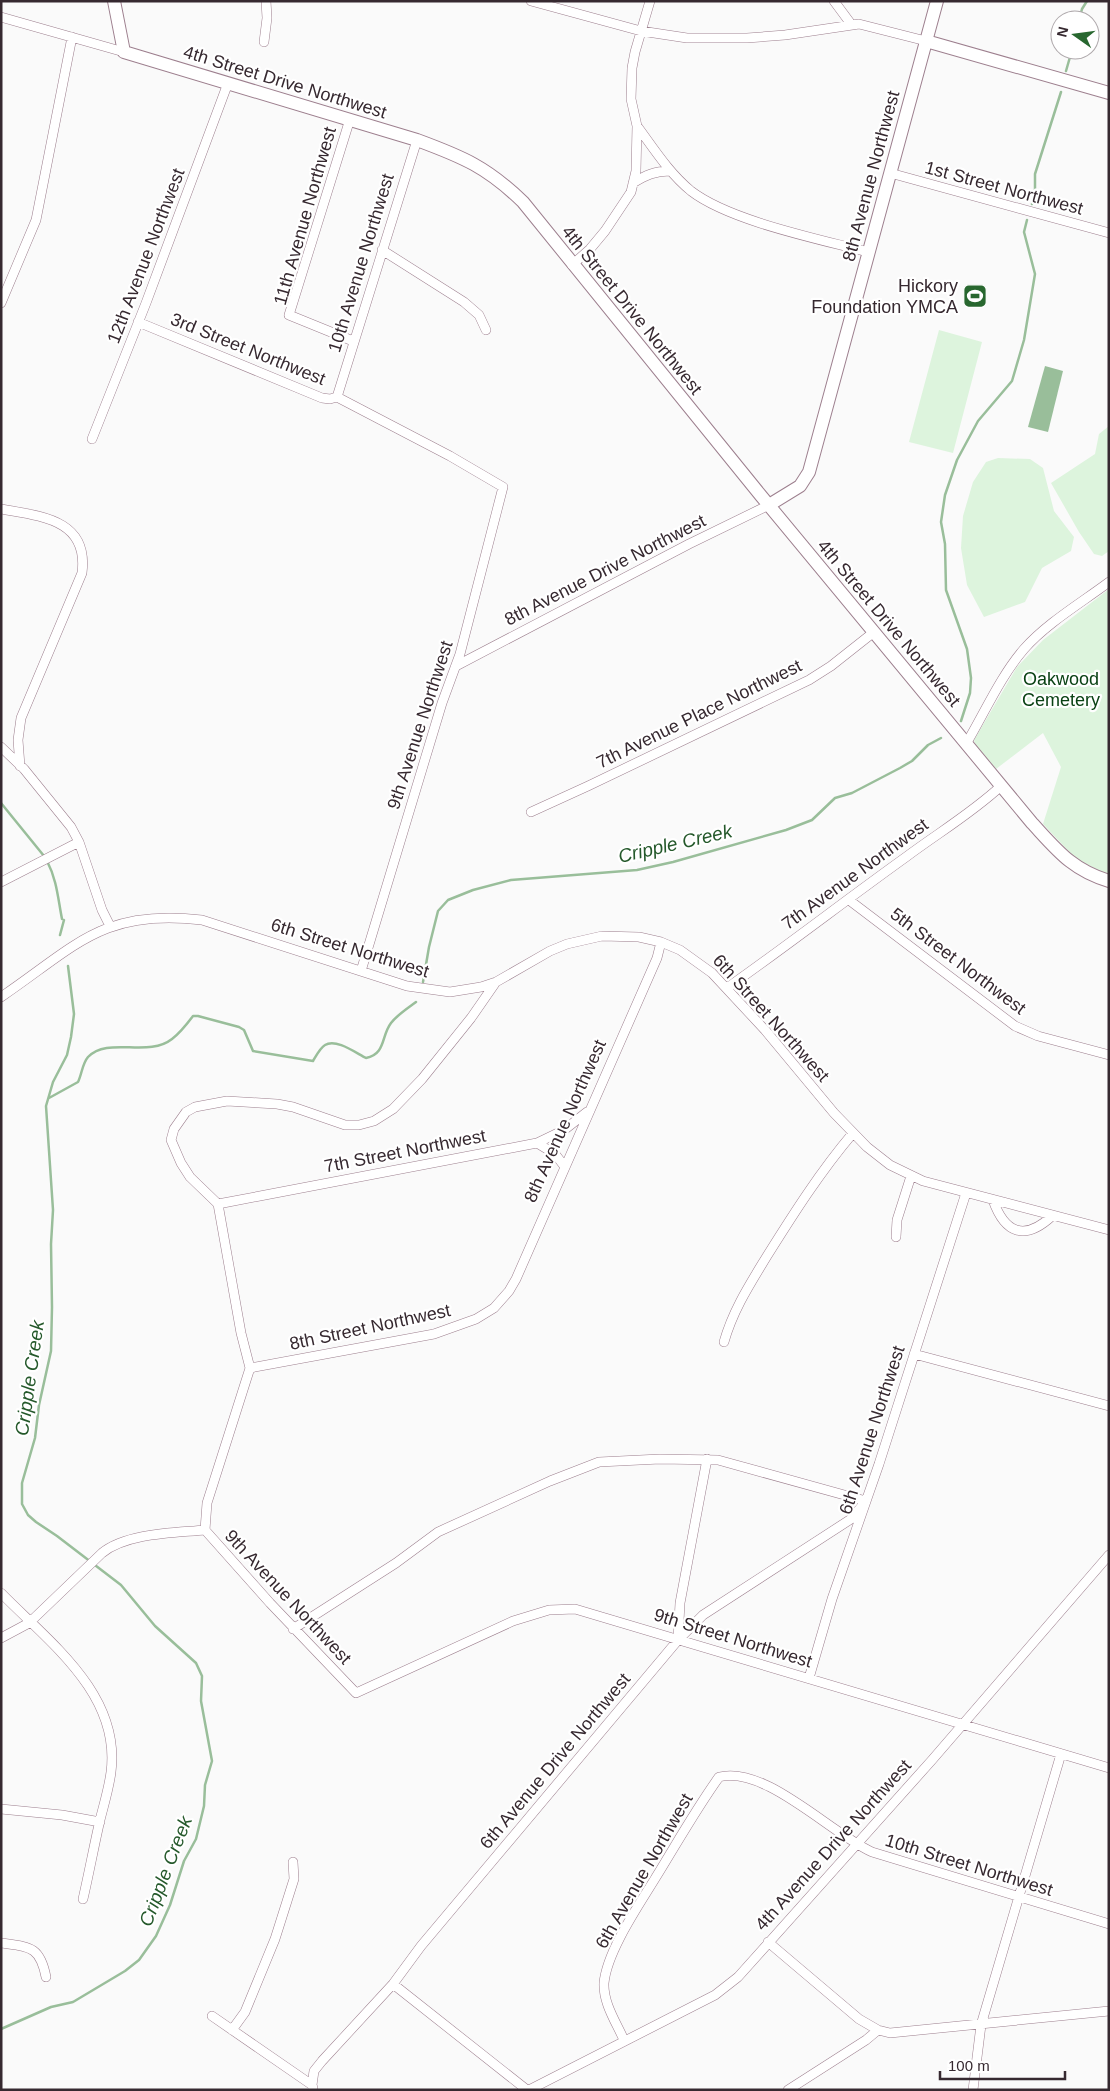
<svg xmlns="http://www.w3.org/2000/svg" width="1110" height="2091" viewBox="0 0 1110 2091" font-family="Arial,sans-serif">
<rect width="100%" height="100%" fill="#fafafa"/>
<path fill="#ddf4dd" d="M 939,330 L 982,342 L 953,453 L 909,442 Z
M 1109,426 L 1109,551 L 1102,556 L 1094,554 L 1079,532 L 1051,483 L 1095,454 L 1099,434 Z
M 998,458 L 1030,459 L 1043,468 L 1054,511 L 1074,537 L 1071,551 L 1042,568 L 1025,602 L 984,617 L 967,585 L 961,548 L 963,516 L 973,482 L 986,462 Z
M 1109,589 L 1109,876 L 1075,858 L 1043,824 L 1061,767 L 1043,733 L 996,769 L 975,745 L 974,740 L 1017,667 L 1043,640 Z"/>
<path fill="#99be9a" d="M 1045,366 L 1063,371 L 1048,432 L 1028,427 Z"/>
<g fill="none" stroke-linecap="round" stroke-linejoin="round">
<path stroke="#99be9a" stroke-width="2.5" d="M 1079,20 L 1082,9 L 1087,1
M 1066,71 L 1072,50
M 1032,204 L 1035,191 L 1035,174 L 1061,92
M 961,721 L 970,693 L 971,678 L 967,649 L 946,590 L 945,544 L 941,522 L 945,495 L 957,460 L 978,421 L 1012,381 L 1024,340 L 1035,274 L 1024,232 L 1027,220
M 1,803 L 44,856
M 47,861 C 57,880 58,899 62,919 L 64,920 L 60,935
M 423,982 L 429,947 L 438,911 L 448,900 L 473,890 L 511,880 L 637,870 L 673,862 L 786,830 L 812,820 L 835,798 L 852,793 L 900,768 L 912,761 L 928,745 L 941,738
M 49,1098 L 78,1082 C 82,1074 82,1064 88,1057 C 108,1036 148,1058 172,1039 C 180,1033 187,1024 193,1016 L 198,1016 L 239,1027 L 244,1030 L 253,1051 L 313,1061 C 316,1056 320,1048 325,1045 C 336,1038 356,1053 366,1058 C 386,1054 381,1036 391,1023 C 397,1015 408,1008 416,1002
M 1,2029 L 51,2007 L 73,2002 L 125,1971 L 139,1960 L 156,1936 L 170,1905 L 184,1861 L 196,1839 L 204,1806 L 205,1785 L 212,1761 L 201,1701 L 202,1676 L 196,1663 L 155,1626 L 121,1585 L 57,1536 L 36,1522 L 28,1515 L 22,1504 L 22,1483 L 35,1438 L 39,1405 L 51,1351 L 52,1307 L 51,1244 L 53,1210 L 46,1106 L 53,1082 L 67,1055 L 71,1037 L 74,1014 L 68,966"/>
<g stroke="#9d7f8e" stroke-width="10">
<path id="street" d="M 531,1 L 641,31 L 687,38 L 747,38 L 785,35 L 859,24 L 926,41
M 834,1 L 851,24
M 1,17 L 124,52
M 264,42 L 267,18 L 266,1
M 350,119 L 289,315 L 353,341
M 637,126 C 654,149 669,173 691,191 C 730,221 819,239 868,252
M 890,173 L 1109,233
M 633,183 C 646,175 655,171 670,171
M 382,250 L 464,302 L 479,315 L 486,330
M 572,265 L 590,249 L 605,231 L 631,192 L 636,171 L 637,126 L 631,99 L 632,68 L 635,52 L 650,1
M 1,303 L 36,220 L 72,37
M 138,322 L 322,398 L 330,399 L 337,397 L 450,456 L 503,487 L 460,654 L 442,703 L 361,971
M 337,397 L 417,140
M 92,439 L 146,303 L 228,83
M 1,509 C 40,516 89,519 82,573 L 21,718 L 18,740 L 20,766
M 456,666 L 689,544 L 769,505
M 966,744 C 985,712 1000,677 1024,649 C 1047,623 1081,603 1109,582
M 1,747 L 24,769 L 71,827 L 79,842 L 102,910 L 110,926
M 531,812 L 588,786 L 809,680 L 831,666 L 874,632
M 1,882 L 79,842
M 849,900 L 1015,1026 L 1038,1036 L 1109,1055
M 496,982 L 471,1018 L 422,1079 L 393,1109 L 374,1121 L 359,1125 L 345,1125 L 293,1107 L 277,1104 L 227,1101 L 195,1107 L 186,1112 L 174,1129 L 171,1140 L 181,1163 L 190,1177 L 218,1204 L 241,1333 L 250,1368 L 207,1503 L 205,1530 L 270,1603 L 356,1693 L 513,1621 L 549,1610 L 575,1609 L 1109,1768
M 727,988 C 788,945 846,900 906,857 C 938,833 972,813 1001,786
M 1,997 C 76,946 103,908 202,920 L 407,986 L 450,992 L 481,987 L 496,982 L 550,951 L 567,944 L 602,936 L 639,937 L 661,942 L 680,950 L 712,973 L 765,1030 L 834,1113 L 867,1147 L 890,1165 L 923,1181 L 1109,1230
M 537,1143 L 555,1154 L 565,1167
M 993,1200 C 1005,1234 1025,1241 1052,1216
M 218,1204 L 537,1143 L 564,1130 L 587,1112
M 896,1237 L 897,1220 L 911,1176
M 724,1342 C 733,1310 750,1284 767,1256 C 794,1213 820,1172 853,1133
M 914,1354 L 1109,1406
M 250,1368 L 434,1334 L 476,1319 L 494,1308 L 509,1291 L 516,1279 L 657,958 L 661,942
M 1,1593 C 49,1642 121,1694 111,1772 C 109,1788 104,1804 100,1820 C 94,1846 89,1873 83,1899
M 293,1629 L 396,1563 L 438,1532 L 550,1481 L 599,1462 L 660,1459 L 718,1460 L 866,1501 L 851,1519 L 703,1615 L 678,1640 L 421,1946 L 393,1984 L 322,2061 L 314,2071 L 312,2085
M 1,1638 L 29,1623 L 102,1553 C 127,1533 174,1533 205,1530
M 678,1640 L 680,1603 L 707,1459
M 809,1678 L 832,1599 L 879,1464 L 966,1193
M 1,1809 L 62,1815 L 100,1822
M 768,1942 L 859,2019 L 878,2030 L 890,2033 L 1109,2011
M 1,1943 C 30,1947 40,1946 46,1977
M 393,1984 L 527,2090
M 212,2016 L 312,2085 L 313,2088
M 232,2030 L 245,2012 L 275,1939 L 294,1879 L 293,1862
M 624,2040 C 616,2022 603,2003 604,1983 C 607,1951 639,1905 656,1877 C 677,1843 696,1809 719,1777 C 765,1765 830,1833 872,1852 L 1109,1924
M 529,2090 L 715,1995 L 738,1977 L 932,1760 L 1109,1555
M 788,2090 L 866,2040 L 878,2030
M 973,2090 L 981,2025 L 1061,1754"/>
</g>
<g stroke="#9d7f8e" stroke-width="14">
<path id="secondary" d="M 114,1 L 124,52 L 417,140 C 463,157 487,167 523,202 L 762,497 L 1032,823 C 1057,850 1072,870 1109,881
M 926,41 L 1109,93
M 769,505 L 800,486 L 809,472 L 937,1"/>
</g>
<use href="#street" stroke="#fff" stroke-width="9"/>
<use href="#secondary" stroke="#fff" stroke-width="12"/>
</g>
<defs>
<g id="stadium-square" transform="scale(1.25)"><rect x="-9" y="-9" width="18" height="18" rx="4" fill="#28672f" stroke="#fff"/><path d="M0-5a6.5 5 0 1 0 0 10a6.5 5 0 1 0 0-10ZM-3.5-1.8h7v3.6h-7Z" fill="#fff"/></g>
</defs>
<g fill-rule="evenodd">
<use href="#stadium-square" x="975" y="296"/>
</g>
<g text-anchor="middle" stroke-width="4.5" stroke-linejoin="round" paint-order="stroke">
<g font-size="18" fill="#362930" stroke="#fff">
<text transform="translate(285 82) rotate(17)" y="6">4th Street Drive Northwest</text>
<text transform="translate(871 176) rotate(-75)" y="6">8th Avenue Northwest</text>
<text transform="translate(1004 188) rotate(15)" y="6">1st Street Northwest</text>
<text transform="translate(305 216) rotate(-74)" y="6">11th Avenue Northwest</text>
<text transform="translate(146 256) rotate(-69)" y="6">12th Avenue Northwest</text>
<text transform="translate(361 263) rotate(-73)" y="6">10th Avenue Northwest</text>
<text transform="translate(632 310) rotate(51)" y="6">4th Street Drive Northwest</text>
<text transform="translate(248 349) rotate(22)" y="6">3rd Street Northwest</text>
<text transform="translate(605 570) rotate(-27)" y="6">8th Avenue Drive Northwest</text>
<text transform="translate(889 623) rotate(50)" y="6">4th Street Drive Northwest</text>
<text transform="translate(699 714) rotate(-26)" y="6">7th Avenue Place Northwest</text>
<text transform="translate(420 725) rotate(-72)" y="6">9th Avenue Northwest</text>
<text transform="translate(855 874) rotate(-36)" y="6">7th Avenue Northwest</text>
<text transform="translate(350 948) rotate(17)" y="6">6th Street Northwest</text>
<text transform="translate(958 961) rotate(37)" y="6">5th Street Northwest</text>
<text transform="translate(771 1018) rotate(48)" y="6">6th Street Northwest</text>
<text transform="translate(565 1121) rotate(-66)" y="6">8th Avenue Northwest</text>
<text transform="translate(405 1151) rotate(-11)" y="6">7th Street Northwest</text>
<text transform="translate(370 1327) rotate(-12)" y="6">8th Street Northwest</text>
<text transform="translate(872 1430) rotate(-72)" y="6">6th Avenue Northwest</text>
<text transform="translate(288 1597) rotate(47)" y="6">9th Avenue Northwest</text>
<text transform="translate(733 1638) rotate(17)" y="6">9th Street Northwest</text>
<text transform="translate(555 1761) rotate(-50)" y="6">6th Avenue Drive Northwest</text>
<text transform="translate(833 1845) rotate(-48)" y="6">4th Avenue Drive Northwest</text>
<text transform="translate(969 1865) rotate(17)" y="6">10th Street Northwest</text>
<text transform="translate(644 1871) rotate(-60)" y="6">6th Avenue Northwest</text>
</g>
<g font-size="18" fill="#362930" stroke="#fff" text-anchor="end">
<text x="958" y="292">Hickory<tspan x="958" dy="21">Foundation YMCA</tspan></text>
</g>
<g font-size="18" fill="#0a4214" stroke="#fff">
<text x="1061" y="685">Oakwood<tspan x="1061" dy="21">Cemetery</tspan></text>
</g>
<g font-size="19" font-style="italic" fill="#25592b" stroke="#fff">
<text transform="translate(675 843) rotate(-13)" y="7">Cripple Creek</text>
<text transform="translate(29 1378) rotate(-82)" y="7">Cripple Creek</text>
<text transform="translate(165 1871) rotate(-69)" y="7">Cripple Creek</text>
</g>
</g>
<rect width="1110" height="2091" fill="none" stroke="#362930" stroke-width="5"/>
<g transform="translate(1075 35) rotate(284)"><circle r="24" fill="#ffffff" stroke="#afa9ac"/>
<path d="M0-4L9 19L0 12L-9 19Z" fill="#28672f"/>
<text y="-8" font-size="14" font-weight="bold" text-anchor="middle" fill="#362930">N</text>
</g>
<path d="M940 2071v8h125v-8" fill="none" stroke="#362930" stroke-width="2.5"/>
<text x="948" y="2071" font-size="15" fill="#362930" stroke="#ffffff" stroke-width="4" paint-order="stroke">100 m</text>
</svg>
